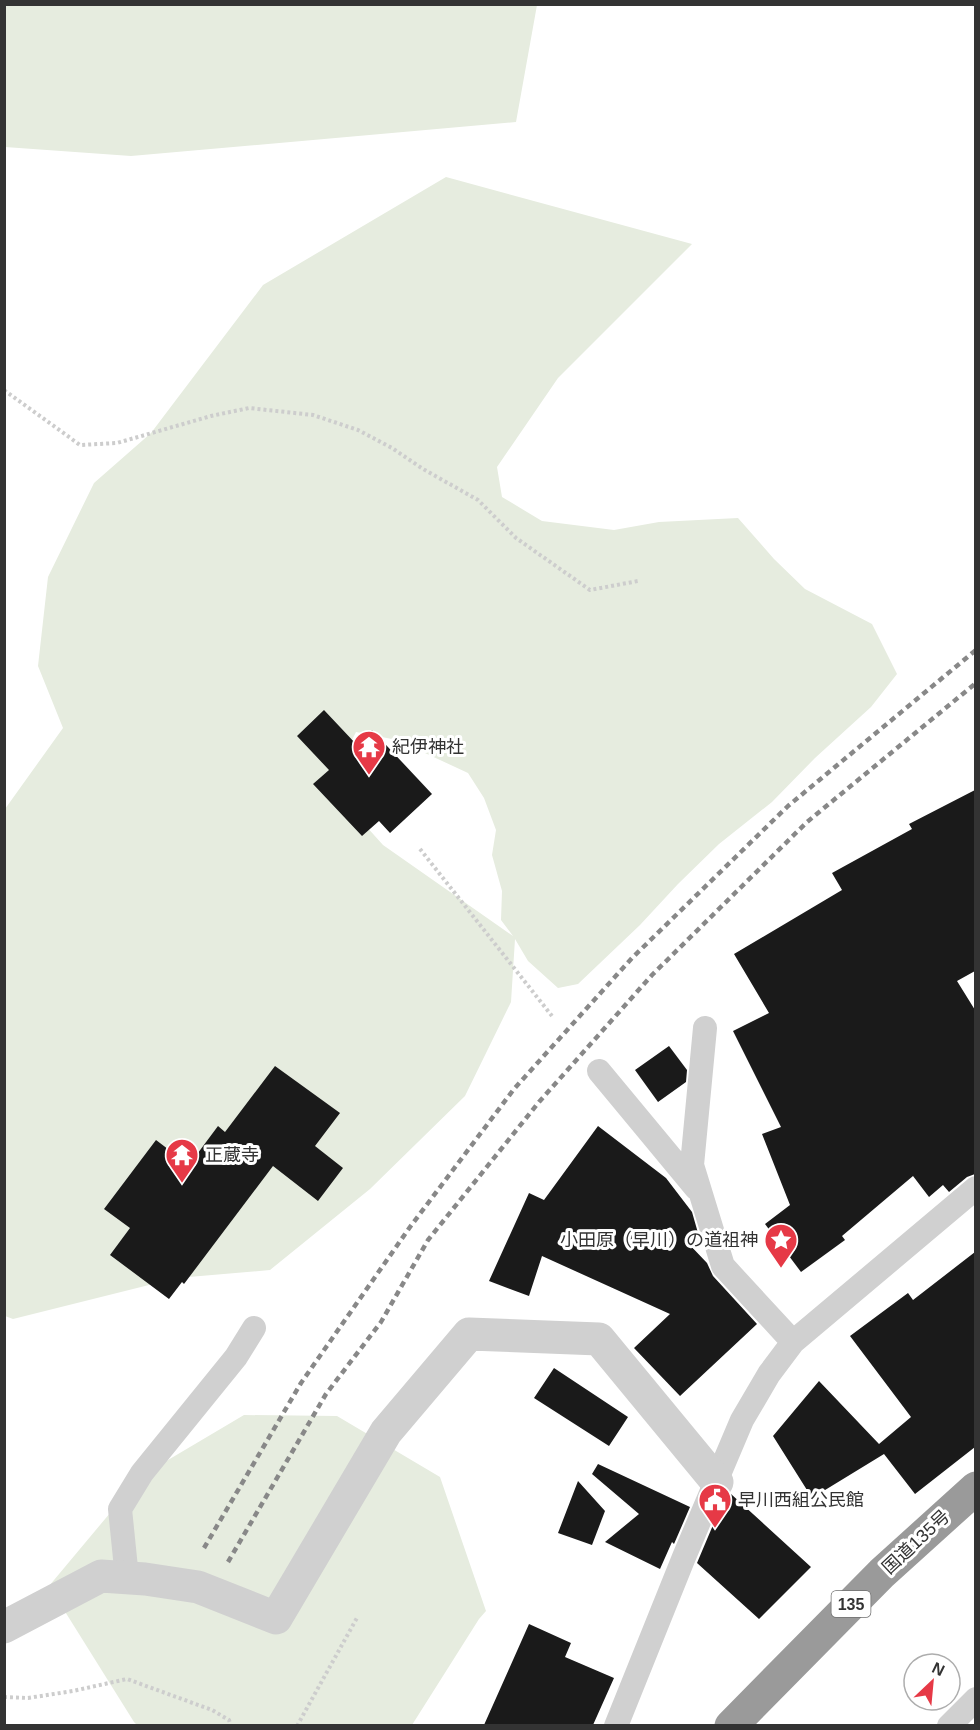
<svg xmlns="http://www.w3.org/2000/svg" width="980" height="1730" viewBox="0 0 980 1730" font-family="Arial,'Noto Sans JP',sans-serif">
<rect width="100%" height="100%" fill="#fff"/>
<path fill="#e6ecdf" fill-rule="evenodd" d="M 4,5 L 5,4 L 537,5 L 516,122 L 131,156 L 5,147 Z
M 446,177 L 692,244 L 558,378 L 497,467 L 502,497 L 542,521 L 614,530 L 659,522 L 738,518 L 774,559 L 805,589 L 872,624 L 897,674 L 871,707 L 815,758 L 772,802 L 719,844 L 678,884 L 640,925 L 578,984 L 558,988 L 528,961 L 515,939 L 511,1002 L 465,1096 L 370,1189 L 270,1270 L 177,1278 L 13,1319 L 5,1316 L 5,809 L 63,728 L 38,666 L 48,577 L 94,483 L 151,433 L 263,285 ZM 356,732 L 397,740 L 468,773 L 484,798 L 496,830 L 492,855 L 502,891 L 501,920 L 513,936 L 383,845 L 347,805 L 338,768 Z
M 244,1415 L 337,1416 L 440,1477 L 486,1611 L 479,1619 L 412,1725 L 137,1725 L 134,1722 L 49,1586 L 141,1476 Z"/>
<path fill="#1a1a1a" d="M 324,710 L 356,744 L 372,730 L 432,794 L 390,833 L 379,821 L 362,836 L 313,784 L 329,770 L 297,736 Z
M 975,790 L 975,971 L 957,981 L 975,1010 L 975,1174 L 967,1177 L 949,1192 L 943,1185 L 929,1197 L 913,1176 L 842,1236 L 845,1240 L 801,1272 L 765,1224 L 790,1205 L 762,1134 L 781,1127 L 733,1031 L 769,1013 L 734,954 L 842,890 L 832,873 L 912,829 L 909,824 Z
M 669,1046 L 687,1070 L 686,1082 L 658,1102 L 635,1070 Z
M 275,1066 L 340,1113 L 315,1146 L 343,1168 L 318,1201 L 273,1166 L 184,1284 L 182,1282 L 169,1299 L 110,1255 L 130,1228 L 104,1209 L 156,1140 L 189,1165 L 218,1126 L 225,1132 Z
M 598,1126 L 666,1178 L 692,1212 L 698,1233 L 687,1242 L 707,1263 L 713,1276 L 757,1324 L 680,1396 L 634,1348 L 670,1314 L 542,1256 L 529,1296 L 489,1281 L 529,1193 L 544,1200 Z
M 975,1252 L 975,1447 L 915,1494 L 884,1454 L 812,1498 L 773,1436 L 819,1381 L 879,1444 L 911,1417 L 850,1336 L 908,1293 L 913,1300 Z
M 554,1368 L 628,1417 L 609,1446 L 534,1398 Z
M 598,1464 L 690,1507 L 674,1544 L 672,1542 L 660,1569 L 605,1542 L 639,1514 L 592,1474 Z
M 578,1481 L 605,1511 L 592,1545 L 558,1533 Z
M 731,1494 L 811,1567 L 759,1619 L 697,1563 L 724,1499 Z
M 529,1624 L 571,1643 L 565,1657 L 614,1678 L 593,1725 L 484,1725 Z"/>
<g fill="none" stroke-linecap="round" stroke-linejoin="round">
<path stroke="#cdcdcd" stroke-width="4" stroke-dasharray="3 3" stroke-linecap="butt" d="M 4,390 L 80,445 L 117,443 L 211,416 L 249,408 L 313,415 L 358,430 L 392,448 L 423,469 L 478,500 L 516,538 L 590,590 L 638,581
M 420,849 L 552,1016
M 4,1697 L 28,1698 L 73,1691 L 127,1679 L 212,1710 L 229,1720 L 231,1726
M 297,1726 L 358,1616"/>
<path stroke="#d0d0d0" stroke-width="24" d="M 705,1028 L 692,1165 L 723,1266 L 793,1342
M 599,1071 L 696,1188
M 127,1578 L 120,1509 L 142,1473 L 236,1357 L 254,1328
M 616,1726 L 684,1557 L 742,1420 L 769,1374 L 793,1342 L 976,1188
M 949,1726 L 976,1699"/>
<path stroke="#d0d0d0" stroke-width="33" d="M 4,1627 L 101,1576 L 145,1579 L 198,1587 L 276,1618 L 386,1432 L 469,1334 L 599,1339 L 717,1482"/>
<path stroke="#9a9a9a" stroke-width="33" d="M 731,1726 L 882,1573 L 976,1488"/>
<path stroke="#888" stroke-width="4.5" stroke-dasharray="6 4.5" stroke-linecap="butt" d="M 204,1548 L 301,1383 L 410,1227 L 514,1089 L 632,958 L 788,806 L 976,650
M 228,1562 L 326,1394 L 381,1322 L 428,1240 L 539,1102 L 652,975 L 807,822 L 976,683"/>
</g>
<defs>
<g id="temple-pin" transform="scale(1.725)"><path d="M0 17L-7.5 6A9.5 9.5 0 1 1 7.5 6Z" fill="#e63946" stroke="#fff"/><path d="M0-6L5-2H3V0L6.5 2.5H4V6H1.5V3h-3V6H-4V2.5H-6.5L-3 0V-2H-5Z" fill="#fff"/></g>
<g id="sight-pin" transform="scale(1.725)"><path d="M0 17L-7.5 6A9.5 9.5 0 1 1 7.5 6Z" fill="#e63946" stroke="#fff"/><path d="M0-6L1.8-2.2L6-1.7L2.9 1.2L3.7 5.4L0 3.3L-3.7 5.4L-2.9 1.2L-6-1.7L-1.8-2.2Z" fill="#fff"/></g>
<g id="civic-pin" transform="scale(1.725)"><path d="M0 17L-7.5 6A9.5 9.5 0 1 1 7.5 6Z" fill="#e63946" stroke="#fff"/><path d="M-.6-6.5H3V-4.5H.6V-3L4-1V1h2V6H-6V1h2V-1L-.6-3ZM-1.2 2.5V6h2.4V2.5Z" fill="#fff"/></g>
</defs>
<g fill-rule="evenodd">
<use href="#temple-pin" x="369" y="747"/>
<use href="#temple-pin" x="182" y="1155"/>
<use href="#sight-pin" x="781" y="1240"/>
<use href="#civic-pin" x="715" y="1500"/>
</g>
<g text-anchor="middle" stroke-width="6" stroke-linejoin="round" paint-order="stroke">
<rect fill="#fff" stroke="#707070" stroke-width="1.5" x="831.5" y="1591" width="39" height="26" rx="4.5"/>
<g font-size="16" font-weight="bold" fill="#333">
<text x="851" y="1610">135</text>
</g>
<g font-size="18" fill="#333" stroke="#fff" text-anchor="start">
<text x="392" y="753">紀伊神社</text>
<text x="205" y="1161">正蔵寺</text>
<text x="758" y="1246" text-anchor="end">小田原（早川）の道祖神</text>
<text x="738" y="1506">早川西組公民館</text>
</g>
<g font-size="18" fill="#333" stroke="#fff">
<text transform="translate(916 1542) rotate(-43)" y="6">国道135号</text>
</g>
</g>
<rect width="980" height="1730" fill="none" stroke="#333333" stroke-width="12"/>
<g transform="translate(932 1682) rotate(26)"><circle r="28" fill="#ffffff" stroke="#adadad" stroke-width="1.5"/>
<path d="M0-4.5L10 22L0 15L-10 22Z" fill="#e63946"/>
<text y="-9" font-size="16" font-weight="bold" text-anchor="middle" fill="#333333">N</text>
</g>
</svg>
